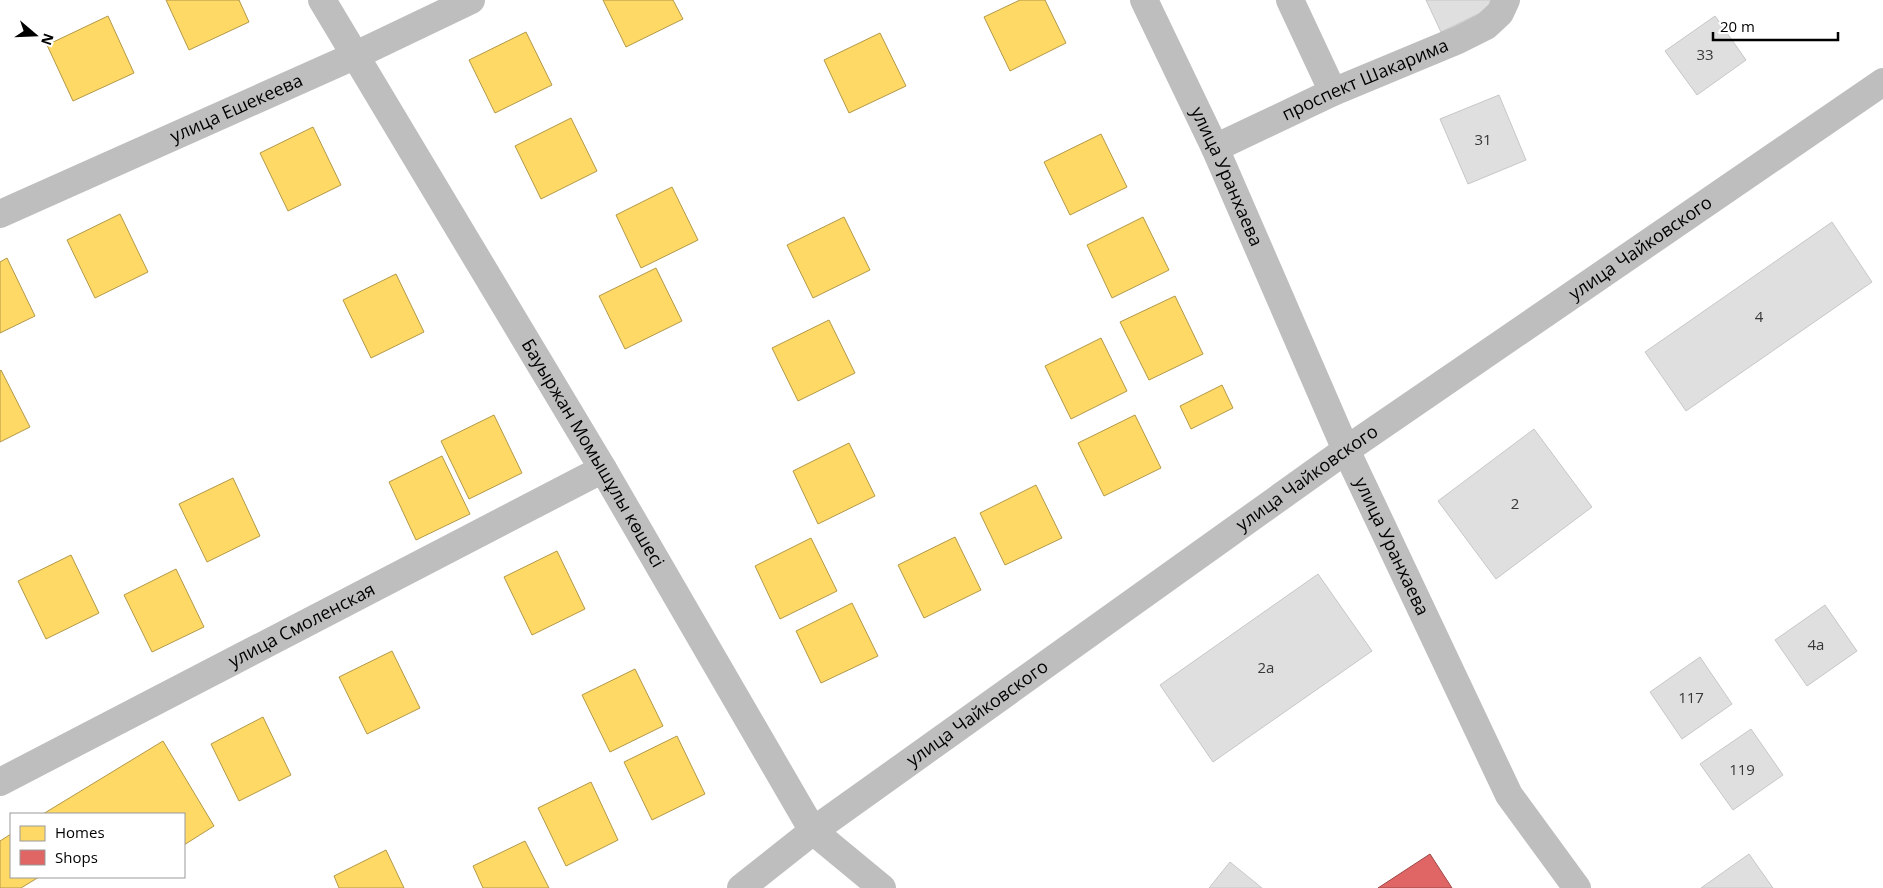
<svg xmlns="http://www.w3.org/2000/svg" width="1883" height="888" viewBox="0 0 1883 888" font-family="'Open Sans',sans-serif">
<rect width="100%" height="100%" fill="#fff"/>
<path fill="#ffd966" stroke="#b29847" d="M 166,0 L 239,0 L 249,22 L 189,50 Z
M 603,0 L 673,0 L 683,19 L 626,47 Z
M 1020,0 L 1045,0 L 1066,43 L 1010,71 L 984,17 Z
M 108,16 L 134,73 L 73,101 L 47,45 Z
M 526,32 L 552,85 L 495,113 L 469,60 Z
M 880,33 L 906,86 L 849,113 L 824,60 Z
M 571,118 L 597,171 L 541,199 L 515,146 Z
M 313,127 L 341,185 L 288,211 L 260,153 Z
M 1101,134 L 1127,187 L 1070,215 L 1044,162 Z
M 672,187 L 698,240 L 641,268 L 616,215 Z
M 120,214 L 148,272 L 95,298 L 67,240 Z
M 844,217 L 870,270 L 813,298 L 787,245 Z
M 1143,217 L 1169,270 L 1112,298 L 1087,245 Z
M 7,258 L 35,316 L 0,333 L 0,262 Z
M 656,268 L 682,321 L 625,349 L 599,296 Z
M 396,274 L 424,332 L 371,358 L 343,300 Z
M 1175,296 L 1203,354 L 1149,380 L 1120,322 Z
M 829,320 L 855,373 L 798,401 L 772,348 Z
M 1101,338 L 1127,391 L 1071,419 L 1045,366 Z
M 1,370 L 30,427 L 0,442 L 0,371 Z
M 1222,385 L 1233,408 L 1191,429 L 1180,406 Z
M 494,415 L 522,473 L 469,499 L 441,441 Z
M 1135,415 L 1161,468 L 1104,496 L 1078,443 Z
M 849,443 L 875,496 L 818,524 L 793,471 Z
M 442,456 L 470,514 L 416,540 L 389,482 Z
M 233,478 L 260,536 L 207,562 L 179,504 Z
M 1036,485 L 1062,538 L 1005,565 L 980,513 Z
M 955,537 L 981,590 L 924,618 L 898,565 Z
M 811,538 L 837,591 L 780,619 L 755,566 Z
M 557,551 L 585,609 L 532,635 L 504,577 Z
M 71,555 L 99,613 L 46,639 L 18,581 Z
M 176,569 L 204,627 L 152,652 L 124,595 Z
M 852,603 L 878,656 L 821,683 L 796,631 Z
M 392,651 L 420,708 L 367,734 L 339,677 Z
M 635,669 L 663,726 L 610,752 L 582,695 Z
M 263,717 L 291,775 L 239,801 L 211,744 Z
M 677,736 L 705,794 L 652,820 L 624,762 Z
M 163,741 L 214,826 L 184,845 L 184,814 L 43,814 Z
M 591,782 L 618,840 L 566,866 L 538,808 Z
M 11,834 L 11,877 L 39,877 L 21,888 L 0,888 L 0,841 Z
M 525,841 L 549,888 L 483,888 L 473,866 Z
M 386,850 L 404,888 L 339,888 L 334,876 Z"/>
<path fill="#e06666" stroke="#9d4747" d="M 1430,854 L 1452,888 L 1378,888 Z"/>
<path fill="#dfdfdf" stroke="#c7c7c7" d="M 1426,0 L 1500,0 L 1501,3 L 1441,32 Z
M 1715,16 L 1746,60 L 1697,95 L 1665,51 Z
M 1499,95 L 1526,160 L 1468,184 L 1440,119 Z
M 1832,222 L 1872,282 L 1686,411 L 1645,352 Z
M 1534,429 L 1592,507 L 1496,579 L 1438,501 Z
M 1318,574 L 1372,651 L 1213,762 L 1160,685 Z
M 1825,605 L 1857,651 L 1807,686 L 1775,640 Z
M 1700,657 L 1732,704 L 1682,739 L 1650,692 Z
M 1751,729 L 1783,775 L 1733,810 L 1700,764 Z
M 1749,854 L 1773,888 L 1701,888 Z
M 1230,862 L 1262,888 L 1209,888 Z"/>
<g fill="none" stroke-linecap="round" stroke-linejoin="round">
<g stroke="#bebebe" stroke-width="28">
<path id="s1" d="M 322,0 L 603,469 L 813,831 L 882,888"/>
<path id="s2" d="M 1144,0 L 1215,148 L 1346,450 L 1509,795 L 1577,888"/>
<path d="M 1290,0 L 1333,92"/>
<path id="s3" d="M 1215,148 L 1333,92 L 1458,40 L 1486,26 L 1500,13 L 1506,0"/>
<path id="s4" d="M 0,214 L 354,56 L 471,0"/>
<path id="s5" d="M 0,782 L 603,469"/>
<path id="s6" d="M 741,888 L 813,831 L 1346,450 L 1883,82"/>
</g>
</g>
<g text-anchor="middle" stroke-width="5" stroke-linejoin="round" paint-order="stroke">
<g font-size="15" fill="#383838">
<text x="1705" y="60">33</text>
<text x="1483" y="145">31</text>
<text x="1759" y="322">4</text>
<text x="1515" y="509">2</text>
<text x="1816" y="650">4а</text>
<text x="1266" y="673">2а</text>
<text x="1691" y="703">117</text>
<text x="1742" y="775">119</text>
</g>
<g font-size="18" fill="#000" stroke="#fff">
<text dy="6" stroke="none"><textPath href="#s3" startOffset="165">проспект Шакарима</textPath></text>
<text dy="6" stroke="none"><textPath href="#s4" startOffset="259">улица Ешекеева</textPath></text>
<text dy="6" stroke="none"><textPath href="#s2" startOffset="195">улица Уранхаева</textPath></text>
<text dy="6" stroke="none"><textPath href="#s6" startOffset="1104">улица Чайковского</textPath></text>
<text dy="6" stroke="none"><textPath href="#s1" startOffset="528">Бауыржан Момышұлы көшесі</textPath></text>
<text dy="6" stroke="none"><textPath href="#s6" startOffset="699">улица Чайковского</textPath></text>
<text dy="6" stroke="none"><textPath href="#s2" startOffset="600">улица Уранхаева</textPath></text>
<text dy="6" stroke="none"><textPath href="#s5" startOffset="340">улица Смоленская</textPath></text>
<text dy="6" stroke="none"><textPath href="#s6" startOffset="294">улица Чайковского</textPath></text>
</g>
</g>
<rect x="10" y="813" width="175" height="65" fill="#ffffff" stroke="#999999"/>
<rect x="20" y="826" width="25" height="15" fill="#ffd966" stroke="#999999"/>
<text x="55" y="838" font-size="15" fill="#000000">Homes</text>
<rect x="20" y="850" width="25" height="15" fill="#e06666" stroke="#999999"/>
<text x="55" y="863" font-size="15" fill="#000000">Shops</text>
<g transform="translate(35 35) rotate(109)" stroke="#ffffff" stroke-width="4" paint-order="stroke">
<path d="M0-4L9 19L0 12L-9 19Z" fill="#000000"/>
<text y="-8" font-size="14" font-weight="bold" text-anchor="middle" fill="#000000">N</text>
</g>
<path d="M1713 32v8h125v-8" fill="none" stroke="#000000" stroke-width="2.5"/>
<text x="1720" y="32" font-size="15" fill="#000000" stroke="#ffffff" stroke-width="4" paint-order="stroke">20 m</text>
</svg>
